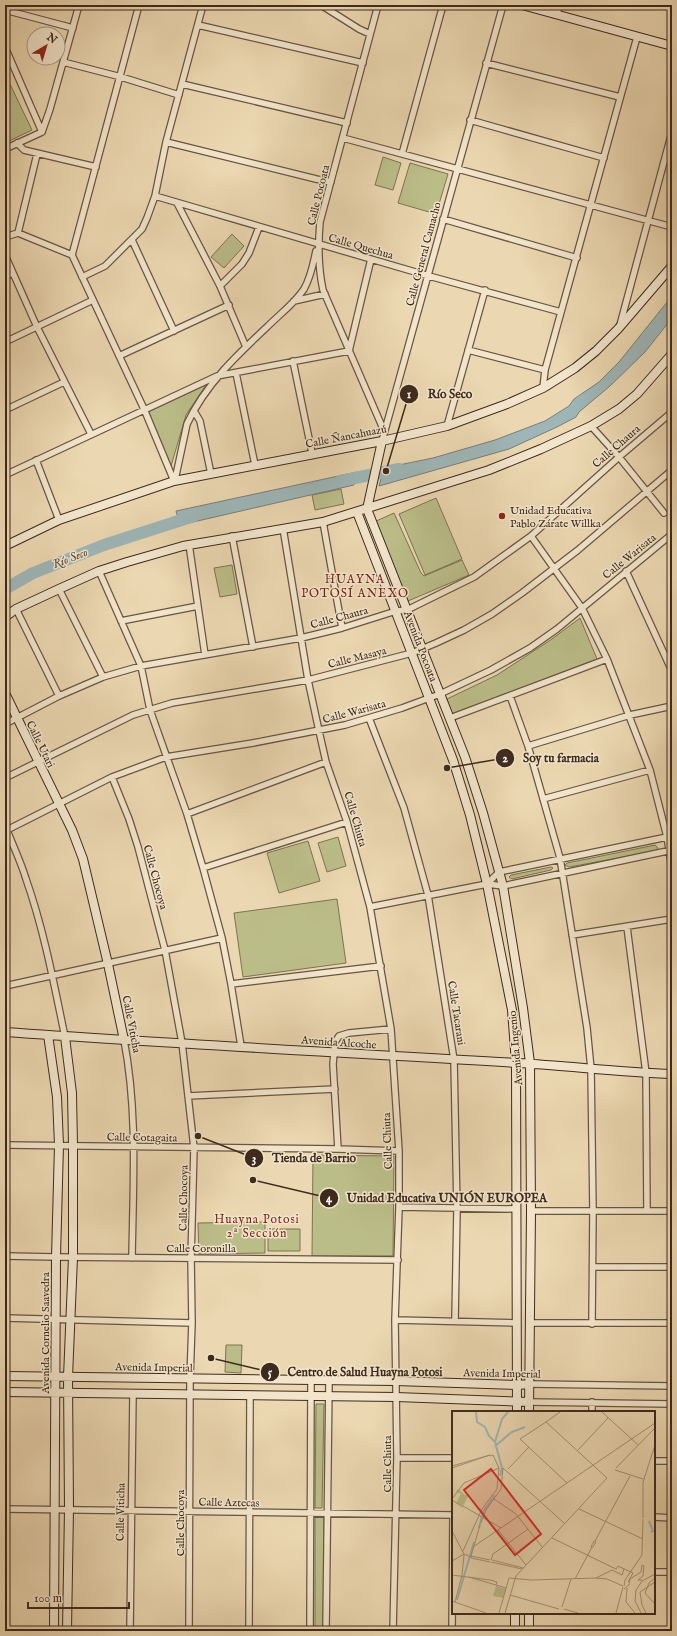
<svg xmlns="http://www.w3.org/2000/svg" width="677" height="1636" viewBox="0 0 677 1636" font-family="'IM FELL English',serif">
<rect width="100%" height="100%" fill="#ebd7b1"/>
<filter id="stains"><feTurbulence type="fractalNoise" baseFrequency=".005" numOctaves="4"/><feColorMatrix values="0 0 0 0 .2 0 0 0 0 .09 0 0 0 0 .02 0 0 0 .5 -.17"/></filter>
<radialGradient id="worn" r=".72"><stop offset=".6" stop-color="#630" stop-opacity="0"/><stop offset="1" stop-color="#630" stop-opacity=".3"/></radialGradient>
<path fill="#bbbd89" stroke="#7c7453" d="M 9,82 L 32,130 L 5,143 L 5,84 Z
M 383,157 L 401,163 L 393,190 L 375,185 Z
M 410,163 L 448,174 L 436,214 L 398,203 Z
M 232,234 L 244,246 L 224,268 L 211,257 Z
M 206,385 L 186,415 L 171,466 L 148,412 Z
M 341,489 L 344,504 L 315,510 L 312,495 Z
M 436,498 L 462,559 L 425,575 L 399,514 Z
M 394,513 L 421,573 L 424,576 L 462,560 L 469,575 L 408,601 L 374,522 Z
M 232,565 L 237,594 L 220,597 L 214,568 Z
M 580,618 L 597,659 L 452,714 L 447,699 L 497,675 L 552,639 Z
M 338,837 L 346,866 L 327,872 L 318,843 Z
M 308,841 L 320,881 L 279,893 L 267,853 Z
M 655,845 L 658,848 L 656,851 L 569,867 L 565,865 L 567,863 Z
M 551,867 L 553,868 L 551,870 L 512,879 L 509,877 L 511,875 Z
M 337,899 L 346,963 L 243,977 L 234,913 Z
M 313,1155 L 394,1156 L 393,1256 L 312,1256 Z
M 265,1222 L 265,1253 L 199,1254 L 198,1223 Z
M 268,1229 L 300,1229 L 300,1251 L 268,1251 Z
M 226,1345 L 242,1345 L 241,1373 L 225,1372 Z
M 316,1404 L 324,1404 L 322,1508 L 315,1508 Z
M 315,1517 L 324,1517 L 324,1631 L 315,1631 Z"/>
<path fill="#9eb6b8" stroke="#787e7a" d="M 672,296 L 672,318 L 645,352 L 610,386 L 579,412 L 576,417 L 557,427 L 509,449 L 379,486 L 384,468 L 433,458 L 495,440 L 545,421 L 569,406 L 574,399 L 599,382 L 619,362 Z
M 357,472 L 354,485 L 180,525 L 176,511 Z"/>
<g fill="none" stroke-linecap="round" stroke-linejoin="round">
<path stroke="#9eb6b8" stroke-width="12" d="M 340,481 L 399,469
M 5,589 L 33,573 L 104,545 L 194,516"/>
<g stroke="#695542" stroke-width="8">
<path id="street" d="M 321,5 L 359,29 L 370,34
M 378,5 L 320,222 C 318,245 318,267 323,290 L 384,431
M 5,10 L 73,28
M 556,15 L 560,5
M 198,25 L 363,63
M 5,47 L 42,132
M 63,62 L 121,77 L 179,95
M 486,63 L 620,97
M 182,84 L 347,123
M 470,120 L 604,158
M 42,132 L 50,109 L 79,5
M 343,138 L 672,227
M 166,142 L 316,179 L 331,182
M 17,143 L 24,150 L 96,167
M 5,149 L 42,132
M 402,154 L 443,5
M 155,196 L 429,276 L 561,312
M 177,203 L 220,286 L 246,347
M 443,219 L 577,258
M 18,233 L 37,154
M 5,237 L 18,233 L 72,255 L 144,409 L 174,481
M 132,240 L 174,331
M 5,255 L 37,327 L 91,434
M 72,255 L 139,5
M 5,276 L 13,273
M 82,277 L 105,266 L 142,229 L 147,218 L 155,196 L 166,142 L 203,5
M 220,286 L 242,264 L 249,253 L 259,227
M 294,301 L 325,294
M 620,325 L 672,132
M 5,342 L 93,300
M 468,350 L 545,370
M 119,356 L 229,305
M 293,361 L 312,453
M 236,373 L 255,465
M 543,388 L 545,370 L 637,37
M 5,410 L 64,382
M 194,411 L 200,421 L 211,474
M 447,426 L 485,290
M 591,426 L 619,457 L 664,513
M 382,441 L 503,5
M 36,460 L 59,520
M 5,475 L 217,376 L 349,351 L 371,259
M 175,480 L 187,424 C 205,385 237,355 268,326 C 280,314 295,303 304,289 C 311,277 313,264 316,251
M 323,522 L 342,628
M 283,528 L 308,680 L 319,731 L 326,762 L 347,822 L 370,907 L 391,1029 L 399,1151 L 399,1207 L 395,1320 L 397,1458 L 393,1631
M 232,536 L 253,647
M 531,536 L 582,608 L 607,659 L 650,770 L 667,837 L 672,867
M 189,544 L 205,655
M 99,571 L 141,666 L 150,710 L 187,814 L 203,868 L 222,938 L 231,984 L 241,1046
M 626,571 L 672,671
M 59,589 L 103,677
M 16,609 L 59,696
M 121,621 L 198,606
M 510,696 L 528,746 L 560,858 L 587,1028 L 591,1069 L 593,1210 L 592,1324
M 369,718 L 404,808 L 428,895 L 454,1060 L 457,1209 L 455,1321
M 450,718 L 607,659
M 5,724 L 59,696 L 103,677 L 141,666 L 301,638 L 342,628 L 396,611 L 407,610 L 474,577 L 531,536 L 619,457 L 672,412
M 528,746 L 630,715 L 672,706
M 112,777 L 129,819 L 138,847 L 165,950 L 182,1043 L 194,1148 L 191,1258 L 192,1323 L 190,1378 L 189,1631
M 5,778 L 133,715 L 172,703 L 308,680 L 412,653 L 436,643 L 464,630 L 492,614 L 522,593 L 578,550 L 672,470
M 543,799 L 650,770
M 187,814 L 326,762
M 7,830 C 13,846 21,862 26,879 C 44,930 54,984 65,1037
M 5,831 L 112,777 L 166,757 L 253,743 L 345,725 L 402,708 L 440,694 L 491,670 L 530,648 L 557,629 L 672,534
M 203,868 L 347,822
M 487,884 L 499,872 L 672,836
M 370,907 L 487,884 L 503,886 L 672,850
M 627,927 L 646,1073 L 647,1211
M 572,935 L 672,919
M 231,984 L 381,966
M 5,986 L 222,938
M 124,1040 C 138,1112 133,1186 132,1258
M 188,1096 L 335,1089
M 5,1145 L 338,1149 L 399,1151
M 338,1149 L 333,1064 L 335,1042 L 339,1036 L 349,1033 L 391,1029
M 399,1207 L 517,1209
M 531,1211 L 672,1211
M 5,1256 L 56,1257 L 398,1260
M 593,1267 L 672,1267
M 5,1318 L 192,1323
M 395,1320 L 516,1323
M 530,1323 L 672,1323
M 530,1384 L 672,1386
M 529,1402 L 672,1404
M 592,1412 L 592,1402
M 397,1458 L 453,1458
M 654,1461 L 672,1461
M 5,1509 L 453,1515
M 654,1517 L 672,1518
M 654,1572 L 672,1572
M 529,1630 L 660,1631
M 130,1631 L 133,1393
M 249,1631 L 250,1395
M 310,1631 L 311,1381
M 326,1631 L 329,1381
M 452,1631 L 453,1518"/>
</g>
<g stroke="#3e2a1d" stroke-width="10">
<path id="secondary" d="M 522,5 L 672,46
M 367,509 L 465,757 L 483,813 L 503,886 L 523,1008 L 530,1063 L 531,1211 L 529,1412
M 367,509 L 382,441
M 357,512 L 453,760 L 470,815 L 487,884 L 512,1010 L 516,1063 L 517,1412
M 5,546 L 59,520 L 174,481 L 382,441 L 447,426 L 507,404 L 543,388 L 575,368 L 596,351 L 618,329 L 672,266
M 5,617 L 16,609 L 59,589 L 99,571 L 127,562 L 183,546 L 323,522 L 489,470 L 541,449 L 591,426 L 619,409 L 637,394 L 672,354
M 5,693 L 72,830 L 83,859 L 108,964 L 124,1040
M 5,1032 C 176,1044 347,1053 518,1063 C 569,1066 621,1072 672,1074
M 48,1035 L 57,1097 L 59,1145 L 56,1257 L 54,1631
M 65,1037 L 72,1093 L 73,1145 L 73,1257 L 68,1377 L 69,1509 L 67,1631
M 5,1376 L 395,1381 L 517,1385 L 530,1384
M 5,1392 L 396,1397 L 529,1402
M 529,1613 L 529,1631
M 515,1631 L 515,1613"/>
</g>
<use href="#street" stroke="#f2e5cc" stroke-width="5.5"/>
<use href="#secondary" stroke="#f2e5cc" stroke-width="8"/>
</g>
<circle fill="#8f2418" stroke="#f2e5cc" stroke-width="1.5" cx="502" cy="516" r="4"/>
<g text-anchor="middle" stroke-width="3" stroke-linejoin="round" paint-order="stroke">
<g font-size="11" fill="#3e2a1d" stroke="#f2e5cc">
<text transform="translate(318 195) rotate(-76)" y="4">Calle Pocoata</text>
<text transform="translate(361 246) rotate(16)" y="4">Calle Quechua</text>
<text transform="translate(423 254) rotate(-75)" y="4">Calle General Camacho</text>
<text transform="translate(346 436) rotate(-11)" y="4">Calle Ñancahuazú</text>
<text transform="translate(616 446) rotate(-41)" y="4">Calle Chaura</text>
<text transform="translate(629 556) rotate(-39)" y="4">Calle Warisata</text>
<text transform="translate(339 617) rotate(-15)" y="4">Calle Chaura</text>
<text transform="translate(421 646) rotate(69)" y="4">Avenida Pocoata</text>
<text transform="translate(357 657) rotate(-14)" y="4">Calle Masaya</text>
<text transform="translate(354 711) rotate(-15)" y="4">Calle Warisata</text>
<text transform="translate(41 744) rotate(64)" y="4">Calle Utari</text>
<text transform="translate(356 819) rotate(74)" y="4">Calle Chiuta</text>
<text transform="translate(156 877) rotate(75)" y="4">Calle Chocoya</text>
<text transform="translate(457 1013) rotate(81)" y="4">Calle Tacarani</text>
<text transform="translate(132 1024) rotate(79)" y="4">Calle Viticha</text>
<text transform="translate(339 1042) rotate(4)" y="4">Avenida Alcoche</text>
<text transform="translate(515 1048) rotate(-95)" y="4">Avenida Ingenio</text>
<text transform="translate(142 1137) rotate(1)" y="4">Calle Cotagaita</text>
<text transform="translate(387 1141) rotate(-92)" y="4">Calle Chiuta</text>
<text transform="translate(183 1198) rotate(-89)" y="4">Calle Chocoya</text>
<text x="201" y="1252">Calle Coronilla</text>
<text transform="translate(45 1333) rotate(-90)" y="4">Avenida Cornelio Saavedra</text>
<text transform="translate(154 1367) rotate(1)" y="4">Avenida Imperial</text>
<text transform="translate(502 1373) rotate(1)" y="4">Avenida Imperial</text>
<text transform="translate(387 1464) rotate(-90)" y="4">Calle Chiuta</text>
<text transform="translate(229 1502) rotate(1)" y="4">Calle Aztecas</text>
<text transform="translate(120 1512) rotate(-89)" y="4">Calle Viticha</text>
<text transform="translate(180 1523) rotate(-90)" y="4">Calle Chocoya</text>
</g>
<g font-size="11" fill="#3e2a1d" stroke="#f2e5cc" text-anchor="start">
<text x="510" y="514">Unidad Educativa<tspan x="510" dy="13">Pablo Zárate Willka</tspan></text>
</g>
<g font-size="12" font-style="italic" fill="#564d44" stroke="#f2e5cc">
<text transform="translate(70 558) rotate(-21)" y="4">Río Seco</text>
</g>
<g font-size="12" letter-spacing="1" fill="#7a1f14" stroke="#f2e5cc">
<text x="355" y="583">HUAYNA<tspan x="355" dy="14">POTOSÍ ANEXO</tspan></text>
<text x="257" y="1223">Huayna Potosi<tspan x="257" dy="14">2ª Sección</tspan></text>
</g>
</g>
<g transform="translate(452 1411)">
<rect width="203" height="203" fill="#ebd7b1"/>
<path d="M 6,78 L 13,84 L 17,83 L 11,95 L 4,92 L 9,83 L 4,81 ZM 44,175 L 54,178 L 51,187 L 41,185 Z" fill="#bbbd89"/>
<path fill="none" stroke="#9eb6b8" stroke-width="2" d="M 24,1 L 25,11 L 33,16 L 37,25 L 43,31M 43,35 L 60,21 L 73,16M 48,65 L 50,57 L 43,31 L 50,8 L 56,1M 197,110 L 201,120 L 199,121M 27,117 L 31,101 L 43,84M 5,189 L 22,131"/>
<path fill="none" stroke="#a69276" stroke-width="1" d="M 108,1 L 94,11 L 155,67M 150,1 L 186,34M 94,11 L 68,28 L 115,72M 126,39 L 156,7M 38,45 L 41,44 L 47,57M 0,55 L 38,44 L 0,57M 51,57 L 112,112M 164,57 L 203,17M 56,58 L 77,36M 163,59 L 191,68M 0,88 L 12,72 L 47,57M 42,88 L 64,103 L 90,136M 0,89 L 11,96M 11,95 L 49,117M 127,98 L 191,128M 191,107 L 191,71 L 203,34M 29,112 L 34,99 L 49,78 L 51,57M 46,119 L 74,154M 0,120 L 12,143 L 19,146M 100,127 L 164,158M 142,130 L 144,131 L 141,136 L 139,136 ZM 143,130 L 178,65M 21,136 L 203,12M 11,140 L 30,98 L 45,78 L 47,57M 19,145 L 28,114M 39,149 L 41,143 L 76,118M 40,149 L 71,157M 0,150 L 12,143M 38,151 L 19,147 L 19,145 L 38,149M 39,151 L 70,158M 164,158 L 166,155 L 181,162 L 176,171M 0,164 L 38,169 L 45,171 L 44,174M 17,166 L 54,177M 144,167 L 160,159 L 170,164 L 172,158M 203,167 L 197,172 L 193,182 L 203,193M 123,168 L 140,136M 190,169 L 186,169 L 191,165 L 192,155M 172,175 L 173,169 L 190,144 L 191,108M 175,177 L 174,191 L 183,202M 172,178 L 177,174 L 178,168 L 189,161 L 190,154 L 192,155M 58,184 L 107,198M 0,190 L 34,202M 3,191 L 10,164 L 12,144M 110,196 L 119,168M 112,198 L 126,202M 47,202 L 57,167 L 79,169 L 144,167 L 155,168 L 171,175M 53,202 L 64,165 L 155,67M 164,202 L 171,176M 189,202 L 183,190 L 184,179 L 190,170 L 203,163M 194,202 L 190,194 L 188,181 L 203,171"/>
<path fill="#d62828" fill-opacity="0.15" stroke="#d62828" stroke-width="2" d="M 39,58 L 89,123 L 63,144 L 12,79 Z"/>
<rect width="203" height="203" fill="none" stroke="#3e2a1d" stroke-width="2"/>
</g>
<path fill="none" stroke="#3e2a1d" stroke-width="1.5" d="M386 471L409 394M447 768L505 758M198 1136L254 1158M253 1180L329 1198M211 1358L270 1372"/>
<g fill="#3e2a1d" stroke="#f2e5cc" stroke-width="1.5">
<circle cx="386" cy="471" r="4"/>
<circle cx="447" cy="768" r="4"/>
<circle cx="198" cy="1136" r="4"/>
<circle cx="253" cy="1180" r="4"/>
<circle cx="211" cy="1358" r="4"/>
<circle cx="409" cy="394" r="10"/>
<circle cx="505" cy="758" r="10"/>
<circle cx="254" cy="1158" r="10"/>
<circle cx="329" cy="1198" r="10"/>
<circle cx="270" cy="1372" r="10"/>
</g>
<g font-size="12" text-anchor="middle" font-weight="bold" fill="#fff">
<text x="409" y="398">1</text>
<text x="505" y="762">2</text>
<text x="254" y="1162">3</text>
<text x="329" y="1202">4</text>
<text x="270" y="1376">5</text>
</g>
<g font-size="12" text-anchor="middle" font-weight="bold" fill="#3e2a1d" stroke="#f2e5cc" stroke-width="3" stroke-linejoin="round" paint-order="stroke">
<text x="450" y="398">Río Seco</text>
<text x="561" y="762">Soy tu farmacia</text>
<text x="314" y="1162">Tienda de Barrio</text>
<text x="447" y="1202">Unidad Educativa UNIÓN EUROPEA</text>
<text x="365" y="1376">Centro de Salud Huayna Potosi</text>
</g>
<rect width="677" height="1636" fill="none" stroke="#ebd7b1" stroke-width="20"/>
<rect x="6" y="6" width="665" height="1624" fill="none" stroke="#3e2a1d" stroke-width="2"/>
<rect x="10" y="10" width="657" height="1616" fill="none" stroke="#3e2a1d"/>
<g transform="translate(46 46) rotate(38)"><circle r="19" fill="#f2e5cc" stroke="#aa9a86"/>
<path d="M0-3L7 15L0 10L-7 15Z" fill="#8f2418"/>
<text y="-6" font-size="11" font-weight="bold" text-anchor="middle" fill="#3e2a1d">N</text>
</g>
<path d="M28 1602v6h101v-6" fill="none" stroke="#3e2a1d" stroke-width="2"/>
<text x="34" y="1602" font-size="12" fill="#3e2a1d" stroke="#f2e5cc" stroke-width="3" paint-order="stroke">100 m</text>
<rect width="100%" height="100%" filter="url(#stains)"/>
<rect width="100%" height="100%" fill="url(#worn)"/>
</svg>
